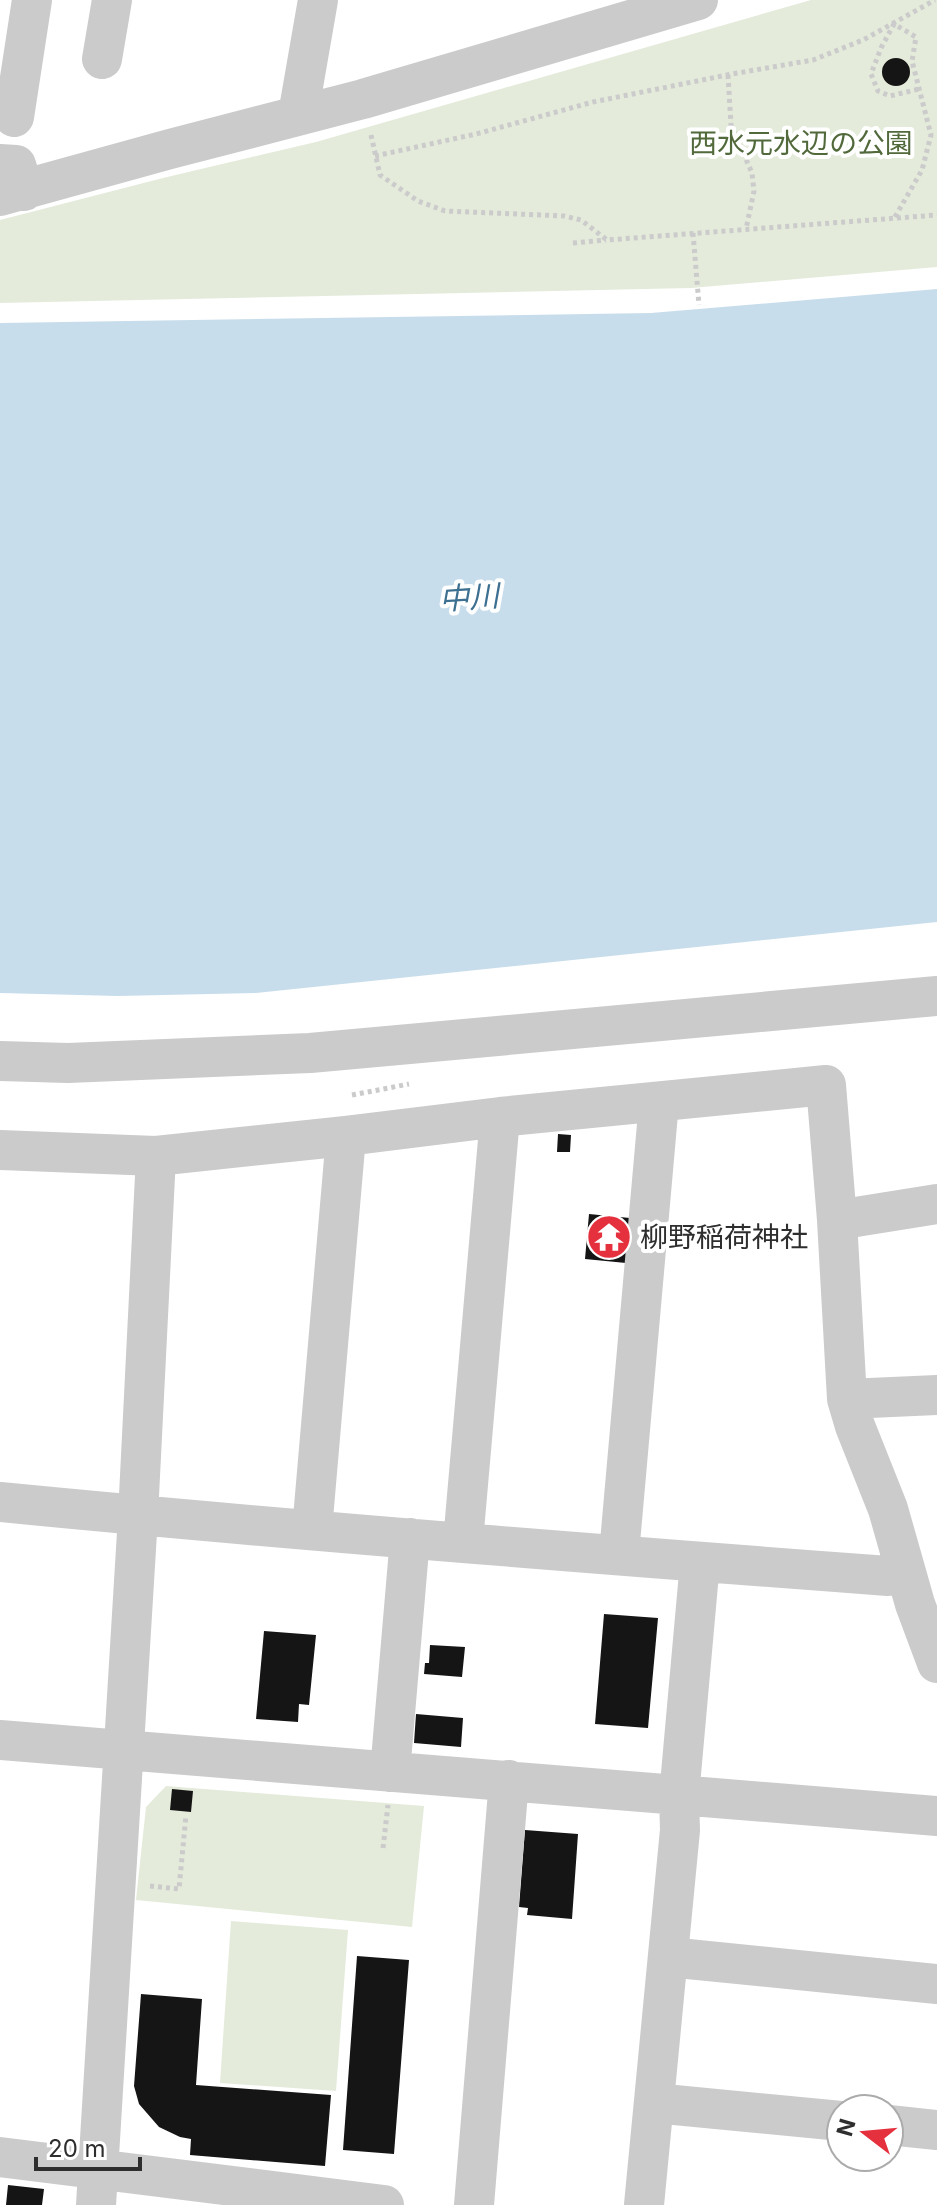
<svg xmlns="http://www.w3.org/2000/svg" width="937" height="2205" viewBox="0 0 937 2205" font-family="Inter,'Noto Sans JP',sans-serif">
<rect width="100%" height="100%" fill="#fff"/>
<path fill="#e4ebdb" d="M 811,0 L 937,0 L 937,267 L 691,288 L 0,303 L 0,220 L 163,178 L 316,142 Z
M 166,1786 L 424,1806 L 412,1927 L 136,1900 L 146,1807 Z
M 231,1921 L 348,1930 L 336,2091 L 220,2083 Z"/>
<path fill="#c8ddeb" d="M 937,289 L 937,922 L 256,993 L 118,996 L 0,993 L 0,323 L 651,313 Z"/>
<path fill="#151515" d="M882 72a14 14 0 1 1 28 0a14 14 0 1 1-28 0Z
M 558,1134 L 571,1135 L 570,1152 L 557,1152 Z
M 589,1214 L 630,1218 L 626,1263 L 585,1259 Z
M 604,1614 L 658,1618 L 648,1728 L 595,1724 Z
M 264,1631 L 316,1635 L 309,1705 L 299,1704 L 298,1722 L 256,1719 Z
M 430,1645 L 465,1647 L 462,1677 L 424,1674 L 425,1663 L 429,1663 Z
M 416,1714 L 463,1718 L 461,1747 L 414,1743 Z
M 172,1789 L 193,1791 L 191,1812 L 170,1810 Z
M 525,1830 L 578,1834 L 572,1919 L 527,1915 L 528,1908 L 519,1907 Z
M 357,1956 L 409,1960 L 394,2154 L 343,2150 Z
M 141,1994 L 202,1999 L 196,2085 L 331,2095 L 325,2166 L 190,2155 L 191,2139 L 180,2137 L 159,2127 L 139,2104 L 134,2086 Z
M 8,2185 L 44,2189 L 42,2205 L 6,2205 Z"/>
<g fill="none" stroke-linecap="round" stroke-linejoin="round">
<path stroke="#cbcbcb" stroke-width="5" stroke-dasharray="4 4" stroke-linecap="butt" d="M 728,75 L 731,125 L 752,173 L 754,191 L 746,229
M 371,135 L 380,175 L 418,201 L 445,211 L 564,216 L 581,220 L 607,240 L 937,215
M 375,156 L 476,134 L 593,102 L 732,74 L 813,60 L 863,40 L 935,0
M 895,217 L 922,170 L 931,135 L 912,61 L 916,37 L 894,24 L 881,48 L 871,74 L 878,91 L 890,96 L 919,89
M 693,233 L 699,305
M 573,243 L 606,240
M 352,1095 L 409,1084
M 383,1848 L 388,1805
M 150,1886 L 179,1889 L 186,1815"/>
<path stroke="#cbcbcb" stroke-width="40" d="M 102,59 L 112,0
M 298,115 L 318,0
M 14,117 L 32,0
M 0,164 L 16,165 L 24,191
M 0,196 L 170,149 L 363,99 L 698,0
M 0,1061 L 68,1063 L 310,1053 L 937,996
M 0,1150 L 156,1156 L 346,1136 L 500,1117 L 826,1085 L 837,1220 L 847,1399 L 855,1426 L 888,1509 L 915,1604 L 937,1663
M 837,1220 L 937,1204
M 847,1399 L 937,1395
M 0,1502 C 296,1531 592,1554 888,1576 L 905,1571
M 312,1530 L 346,1136
M 463,1542 L 500,1117
M 619,1554 L 659,1102
M 0,1740 L 937,1816
M 390,1772 L 410,1538
M 668,1957 L 937,1984
M 654,2103 L 841,2121
M 889,2125 L 937,2130
M 0,2157 L 384,2205
M 96,2205 L 138,1516 L 156,1156
M 474,2205 L 509,1780
M 644,2205 L 680,1830 L 679,1796 L 700,1562"/>
</g>
<defs>
<g id="temple-disc" transform="scale(2.3)"><circle r="9.5" fill="#e5303d" stroke="#fff"/><path d="M0-6L5-2H3V0L6.5 2.5H4V6H1.5V3h-3V6H-4V2.5H-6.5L-3 0V-2H-5Z" fill="#fff"/></g>
</defs>
<g fill-rule="evenodd">
<use href="#temple-disc" x="609" y="1237"/>
</g>
<g text-anchor="middle" stroke-width="8" stroke-linejoin="round" paint-order="stroke">
<g font-size="28" fill="#51693b" stroke="#fff">
<text x="801" y="153">西水元水辺の公園</text>
</g>
<g font-size="28" fill="#2e2e2e" stroke="#fff" text-anchor="start">
<text x="640" y="1247">柳野稲荷神社</text>
</g>
<g font-size="30" font-style="italic" fill="#3c6f90" stroke="#fff">
<text transform="translate(469 598) rotate(-4)" y="10">中川</text>
</g>
</g>
<g transform="translate(865 2133) rotate(286)"><circle r="38" fill="#ffffff" stroke="#ababab" stroke-width="2"/>
<path d="M0-6L14 30L0 20L-14 30Z" fill="#e5303d"/>
<text y="-12" font-size="22" font-weight="bold" text-anchor="middle" fill="#2e2e2e">N</text>
</g>
<path d="M36 2157v12h104v-12" fill="none" stroke="#2e2e2e" stroke-width="4"/>
<text x="48" y="2157" font-size="24" fill="#2e2e2e" stroke="#ffffff" stroke-width="6" paint-order="stroke">20 m</text>
</svg>
